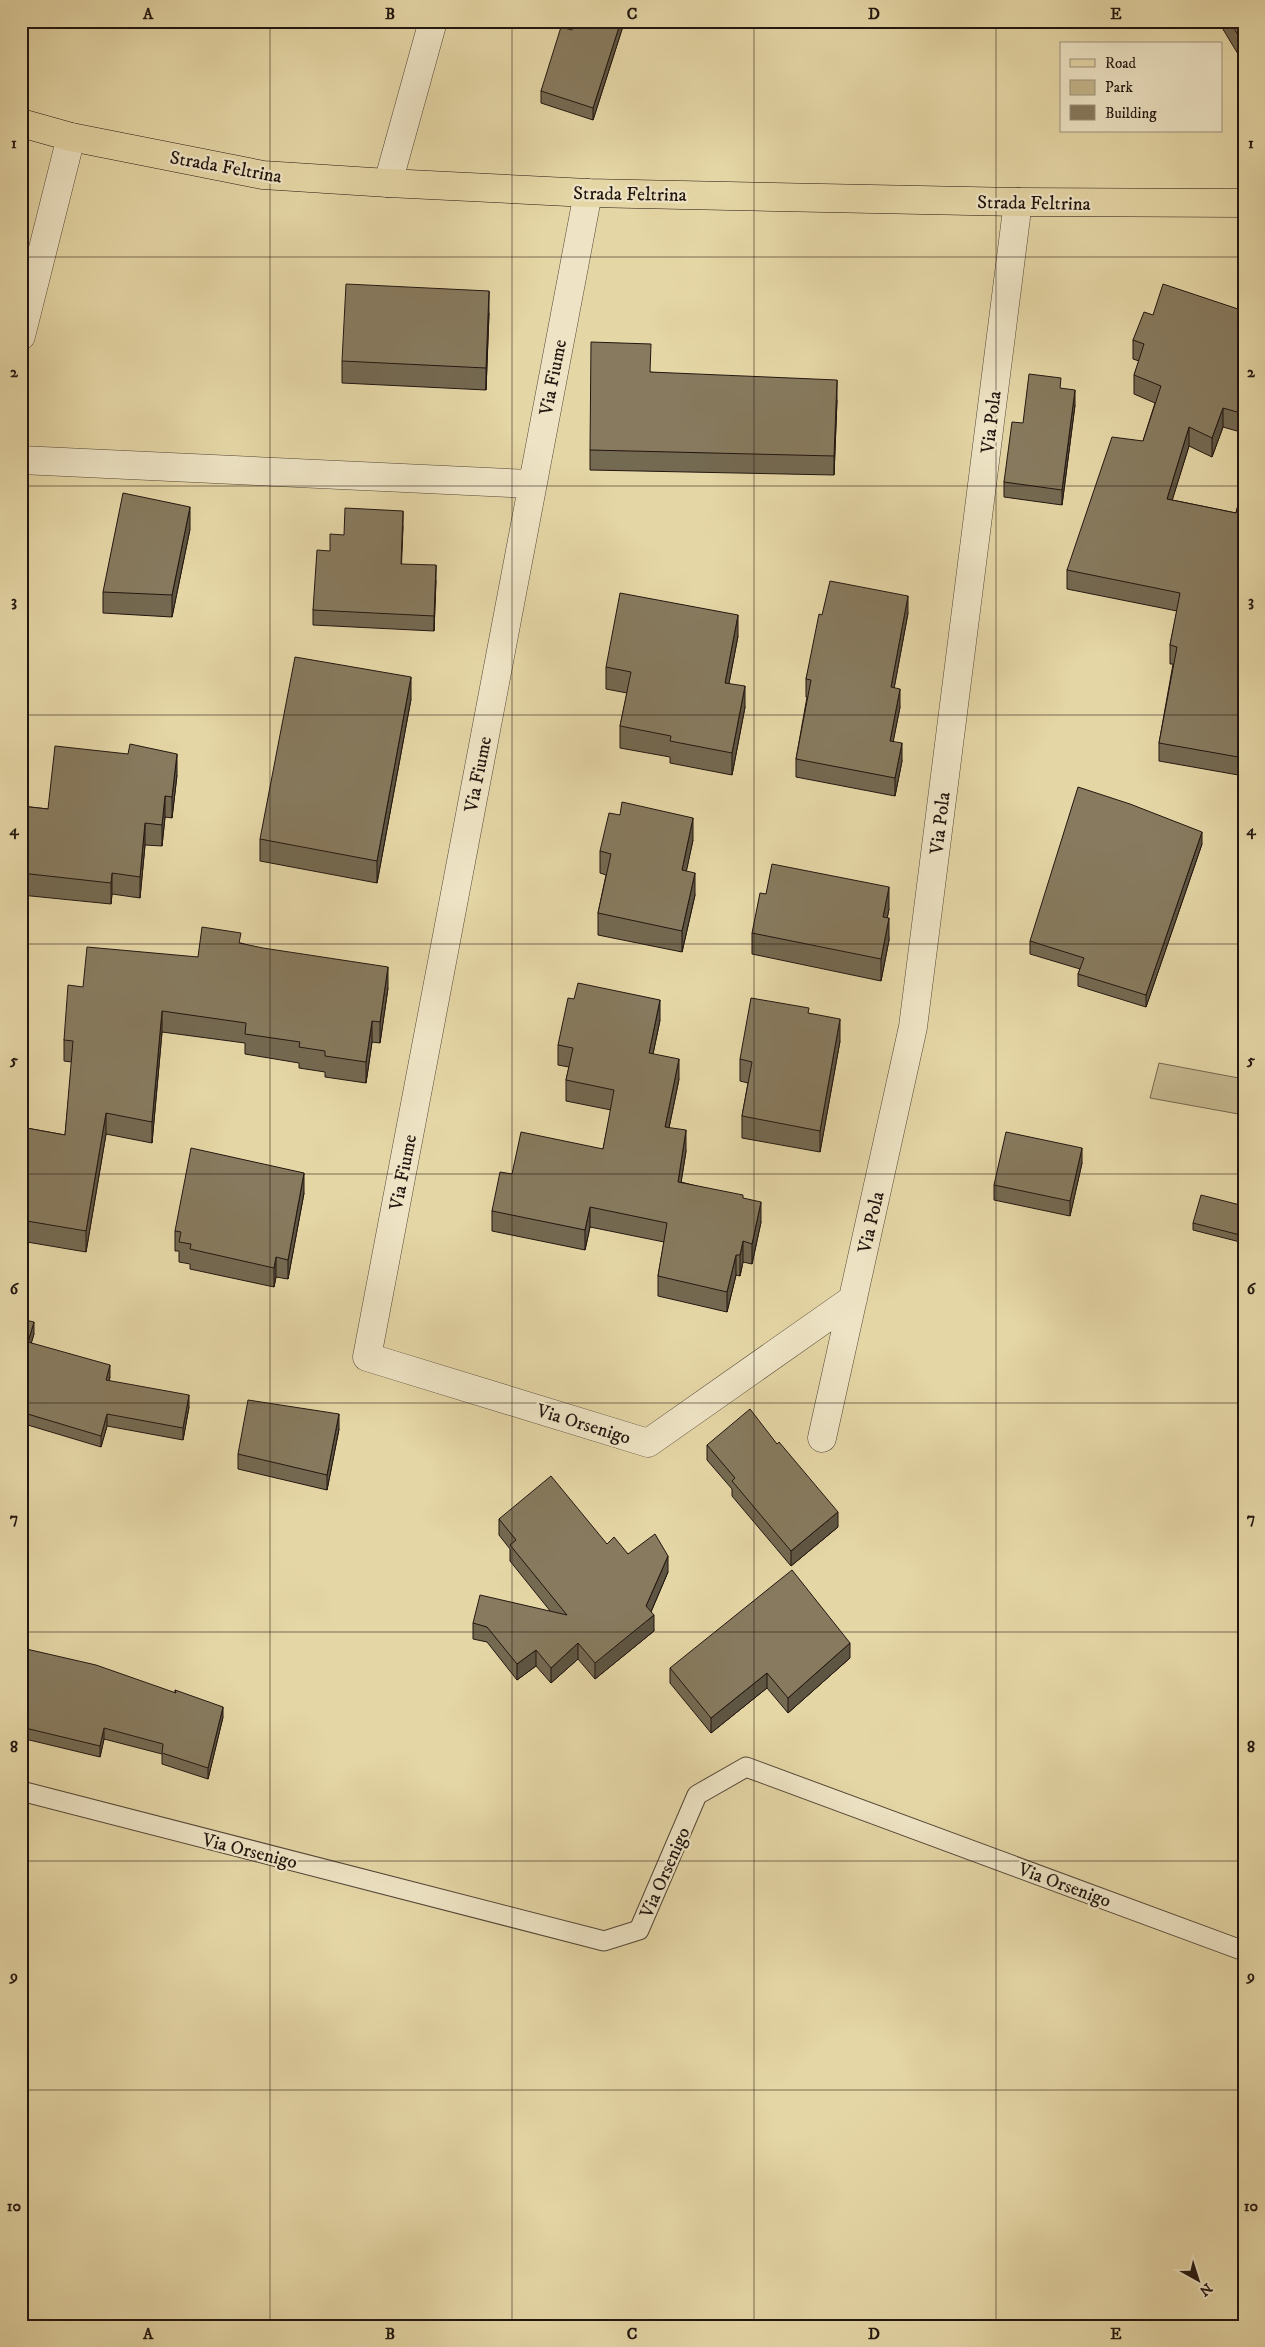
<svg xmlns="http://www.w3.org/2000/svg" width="1265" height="2347" viewBox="0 0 1265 2347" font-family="'IM FELL DW Pica',serif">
<rect width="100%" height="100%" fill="#e5d6a6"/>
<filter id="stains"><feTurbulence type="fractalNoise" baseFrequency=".004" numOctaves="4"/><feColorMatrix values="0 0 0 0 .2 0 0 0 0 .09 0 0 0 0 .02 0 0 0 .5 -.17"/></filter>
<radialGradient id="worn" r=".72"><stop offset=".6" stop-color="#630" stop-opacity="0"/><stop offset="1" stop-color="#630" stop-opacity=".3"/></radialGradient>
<path fill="#c4b58c" stroke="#73664e" d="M 1159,1063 L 1244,1079 L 1244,1115 L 1150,1098 Z"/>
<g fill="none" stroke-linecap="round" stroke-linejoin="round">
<g stroke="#534636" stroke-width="21">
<path id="service" d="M 21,1791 L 604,1941 L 639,1930 L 697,1795 L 746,1767 L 1244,1951"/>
</g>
<g stroke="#534636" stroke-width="29">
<path id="minor" d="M 388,183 L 433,21
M 588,193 L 367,1357 L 648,1443 L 853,1299
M 21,336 L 71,137
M 21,460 L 531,484
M 822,1438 L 913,1027 L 1018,202"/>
</g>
<g stroke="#221610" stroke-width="29">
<path id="primary" d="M 21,123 L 71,137 L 263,175 L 388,183 L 588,193 L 1018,202 L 1244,203"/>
</g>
<use href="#service" stroke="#eee4c5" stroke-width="19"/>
<use href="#minor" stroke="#eee4c5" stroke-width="28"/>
<use href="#primary" stroke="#e5d6a6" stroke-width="28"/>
</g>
<path fill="#746951" stroke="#221610" d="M 624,21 L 624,23 L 593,120 L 541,103 L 541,91 L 572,30 Z
M 726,21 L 745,21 L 743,26 Z
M 1218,21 L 1244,21 L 1238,54 Z
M 1244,311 L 1244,433 L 1223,427 L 1212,457 L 1189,446 L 1172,500 L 1236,513 L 1244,483 L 1244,776 L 1159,761 L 1159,743 L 1173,664 L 1170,664 L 1170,645 L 1177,611 L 1067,589 L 1067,570 L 1143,441 L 1155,403 L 1134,394 L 1134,375 L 1139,361 L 1133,359 L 1133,340 L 1153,315 Z
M 489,313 L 486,390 L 342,383 L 342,361 Z
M 650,372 L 837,400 L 834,475 L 590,470 L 590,450 Z
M 1061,388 L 1075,405 L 1062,505 L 1004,497 L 1004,482 L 1023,423 Z
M 403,526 L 401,564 L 436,580 L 434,631 L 313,625 L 313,610 L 330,551 L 344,535 Z
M 190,529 L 172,617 L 103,613 L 103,592 Z
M 908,613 L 894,688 L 900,707 L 893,741 L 902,761 L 895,796 L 796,777 L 796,759 L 807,697 L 806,697 L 806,679 L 822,615 Z
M 738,636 L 729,683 L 745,707 L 732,775 L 670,763 L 670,757 L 620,748 L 620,726 L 627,693 L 606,689 L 606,667 Z
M 411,699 L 377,883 L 260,861 L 260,839 Z
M 177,775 L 172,818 L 165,817 L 162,846 L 145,845 L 140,898 L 112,894 L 111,904 L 21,895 L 21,806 L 48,809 Z
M 693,840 L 686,871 L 695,895 L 682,952 L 598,935 L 598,913 L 606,875 L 600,873 L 600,851 Z
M 1202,844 L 1146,1007 L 1078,986 L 1078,974 L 1080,969 L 1030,954 L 1030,941 Z
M 889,909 L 887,918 L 889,940 L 881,981 L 752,954 L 752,933 Z
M 241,943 L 388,988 L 380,1043 L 372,1042 L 366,1083 L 325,1077 L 325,1072 L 299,1068 L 299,1063 L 245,1054 L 245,1043 L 162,1032 L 152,1143 L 106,1134 L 86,1252 L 21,1241 L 21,1127 L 65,1135 L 72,1062 L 64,1061 L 64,1040 L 83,987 L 198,957 Z
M 809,1013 L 840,1041 L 820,1152 L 742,1138 L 742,1116 L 748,1083 L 740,1081 L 740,1059 Z
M 660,1020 L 653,1054 L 679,1079 L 669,1128 L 686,1151 L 681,1182 L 743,1198 L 761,1222 L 752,1264 L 743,1262 L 740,1276 L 736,1275 L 727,1312 L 658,1296 L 658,1276 L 664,1242 L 590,1227 L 585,1250 L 492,1231 L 492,1211 L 512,1174 L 603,1149 L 611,1110 L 566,1101 L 566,1080 L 569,1067 L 558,1065 L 558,1045 Z
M 1082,1163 L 1070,1216 L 994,1200 L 994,1185 Z
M 304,1193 L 288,1279 L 276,1277 L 274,1287 L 190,1269 L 190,1264 L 179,1262 L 179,1251 L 175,1251 L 175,1231 Z
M 1244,1206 L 1244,1243 L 1193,1230 L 1193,1223 Z
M 21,1319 L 34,1334 L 31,1343 L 110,1377 L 109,1381 L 189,1407 L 183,1440 L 107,1426 L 101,1447 L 21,1423 Z
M 339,1429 L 327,1490 L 238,1469 L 238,1454 Z
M 707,1445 L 838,1527 L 791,1566 L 732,1496 L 732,1489 L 707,1460 Z
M 499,1519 L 607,1544 L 668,1572 L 651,1612 L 654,1631 L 595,1679 L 578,1659 L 551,1683 L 536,1666 L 517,1680 L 487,1642 L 473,1639 L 473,1623 L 551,1612 L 510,1561 L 510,1549 L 499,1535 Z
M 21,1653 L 175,1693 L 175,1690 L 223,1717 L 208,1779 L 162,1764 L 162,1754 L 104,1739 L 100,1757 L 21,1738 Z
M 850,1658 L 788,1713 L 767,1688 L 711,1733 L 670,1683 L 670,1668 Z"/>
<path fill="#5e5542" stroke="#221610" d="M 621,21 L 624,21 L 624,23 L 593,120 L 593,108 Z
M 1244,31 L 1244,51 L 1238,54 L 1238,35 Z
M 489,291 L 489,313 L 486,390 L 486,368 Z
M 837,380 L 837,400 L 834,475 L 834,456 Z
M 1075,390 L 1075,405 L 1062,505 L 1062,490 Z
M 1223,408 L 1223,427 L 1212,457 L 1212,438 Z
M 1189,427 L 1189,446 L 1167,517 L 1167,499 Z
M 190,507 L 190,529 L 172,617 L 172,595 Z
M 403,511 L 403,526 L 401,579 L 401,564 Z
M 436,565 L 436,580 L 434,631 L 434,616 Z
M 908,596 L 908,613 L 891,705 L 891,687 Z
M 738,615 L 738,636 L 725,704 L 725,683 Z
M 411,677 L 411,699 L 377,883 L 377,861 Z
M 745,686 L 745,707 L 732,775 L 732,753 Z
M 900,689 L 900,707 L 890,758 L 890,741 Z
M 902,743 L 902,761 L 895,796 L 895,778 Z
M 177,754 L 177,775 L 172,818 L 172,797 Z
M 165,796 L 165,817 L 162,846 L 162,825 Z
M 693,818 L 693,840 L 682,892 L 682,870 Z
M 145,823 L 145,845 L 140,898 L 140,877 Z
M 1202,832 L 1202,844 L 1146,1007 L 1146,995 Z
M 112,873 L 112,894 L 111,904 L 111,883 Z
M 695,873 L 695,895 L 682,952 L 682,931 Z
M 889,887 L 889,909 L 883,939 L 883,917 Z
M 889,918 L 889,940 L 881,981 L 881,959 Z
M 388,967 L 388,988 L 380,1043 L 380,1022 Z
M 660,1000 L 660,1020 L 649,1073 L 649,1053 Z
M 162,1011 L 162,1032 L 152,1143 L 152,1122 Z
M 840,1019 L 840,1041 L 820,1152 L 820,1131 Z
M 372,1021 L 372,1042 L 366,1083 L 366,1062 Z
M 679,1059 L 679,1079 L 665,1147 L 665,1127 Z
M 106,1113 L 106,1134 L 86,1252 L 86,1231 Z
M 686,1130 L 686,1151 L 678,1202 L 678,1182 Z
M 1082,1148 L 1082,1163 L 1070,1216 L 1070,1201 Z
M 304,1173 L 304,1193 L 288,1279 L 288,1260 Z
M 761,1202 L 761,1222 L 752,1264 L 752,1244 Z
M 590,1207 L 590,1227 L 585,1250 L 585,1230 Z
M 743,1241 L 743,1262 L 740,1276 L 740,1255 Z
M 736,1255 L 736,1275 L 727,1312 L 727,1292 Z
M 276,1257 L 276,1277 L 274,1287 L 274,1268 Z
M 34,1322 L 34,1334 L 28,1354 L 28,1342 Z
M 110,1365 L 110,1377 L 106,1392 L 106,1380 Z
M 189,1395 L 189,1407 L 183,1440 L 183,1428 Z
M 107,1414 L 107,1426 L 101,1447 L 101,1436 Z
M 339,1414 L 339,1429 L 327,1490 L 327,1475 Z
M 838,1512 L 838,1527 L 791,1566 L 791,1551 Z
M 668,1556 L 668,1572 L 647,1621 L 654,1615 L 654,1631 L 595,1679 L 595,1663 L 646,1606 Z
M 578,1643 L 578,1659 L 551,1683 L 551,1668 Z
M 850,1643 L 850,1658 L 788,1713 L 788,1698 Z
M 536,1650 L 536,1666 L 517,1680 L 517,1664 Z
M 767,1673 L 767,1688 L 711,1733 L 711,1718 Z
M 223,1707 L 223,1717 L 208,1779 L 208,1768 Z
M 104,1728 L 104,1739 L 100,1757 L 100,1746 Z"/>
<path fill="#877a5e" stroke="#221610" d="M 575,21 L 621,21 L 593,108 L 541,91 L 561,27 L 572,30 Z
M 1230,21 L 1244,21 L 1244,31 L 1238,35 Z
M 346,284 L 489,291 L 486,368 L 342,361 Z
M 1163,284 L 1244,311 L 1244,414 L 1223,408 L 1212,438 L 1189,427 L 1167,499 L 1236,513 L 1243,483 L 1244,483 L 1244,758 L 1159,743 L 1177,647 L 1170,645 L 1180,593 L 1067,570 L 1112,437 L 1143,441 L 1161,386 L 1134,375 L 1144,344 L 1133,340 L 1144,312 L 1153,315 Z
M 591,342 L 651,344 L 650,372 L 837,380 L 834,456 L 590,450 Z
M 1029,374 L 1061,378 L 1060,388 L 1075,390 L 1062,490 L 1004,482 L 1012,422 L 1023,423 Z
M 123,493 L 190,507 L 172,595 L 103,592 Z
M 345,508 L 403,511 L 401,564 L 436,565 L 434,616 L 313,610 L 317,550 L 330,551 L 330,534 L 344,535 Z
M 830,581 L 908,596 L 891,687 L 900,689 L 890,741 L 902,743 L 895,778 L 796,759 L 811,680 L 806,679 L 819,614 L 822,615 Z
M 620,593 L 738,615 L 725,683 L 745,686 L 732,753 L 670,741 L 671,736 L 620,726 L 631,672 L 606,667 Z
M 295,657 L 411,677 L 377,861 L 260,839 Z
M 130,744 L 177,754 L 172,797 L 165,796 L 162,825 L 145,823 L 140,877 L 112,873 L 111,883 L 21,873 L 21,806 L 48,809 L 55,746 L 128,754 Z
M 1078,787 L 1130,804 L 1202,832 L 1146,995 L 1078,974 L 1084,958 L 1030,941 Z
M 622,802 L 693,818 L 682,870 L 695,873 L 682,931 L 598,913 L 611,854 L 600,851 L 609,813 L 620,815 Z
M 772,864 L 889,887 L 883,917 L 889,918 L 881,959 L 752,933 L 760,893 L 766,894 Z
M 202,927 L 241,933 L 239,943 L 263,948 L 388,967 L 380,1022 L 372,1021 L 366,1062 L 325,1056 L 325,1051 L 299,1047 L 300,1042 L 245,1034 L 246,1023 L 162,1011 L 152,1122 L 106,1113 L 86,1231 L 21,1220 L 21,1127 L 65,1135 L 73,1041 L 64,1040 L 68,985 L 83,987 L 87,947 L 198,957 Z
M 578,983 L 660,1000 L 649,1053 L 679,1059 L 665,1127 L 686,1130 L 678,1182 L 743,1195 L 743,1198 L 761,1202 L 752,1244 L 743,1241 L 740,1255 L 736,1255 L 727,1292 L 658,1276 L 667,1223 L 590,1207 L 585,1230 L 492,1211 L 500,1172 L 512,1174 L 521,1132 L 603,1149 L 614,1090 L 566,1080 L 573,1048 L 558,1045 L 568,998 L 574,999 Z
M 751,998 L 809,1008 L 808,1013 L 840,1019 L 820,1131 L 742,1116 L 752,1062 L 740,1059 Z
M 1006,1132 L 1082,1148 L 1070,1201 L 994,1185 Z
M 191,1148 L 304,1173 L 288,1260 L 276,1257 L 274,1268 L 190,1249 L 191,1244 L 179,1242 L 181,1232 L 175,1231 Z
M 1201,1195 L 1244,1206 L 1244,1236 L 1193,1223 Z
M 21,1319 L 34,1322 L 28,1342 L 110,1365 L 106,1380 L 189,1395 L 183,1428 L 107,1414 L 101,1436 L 21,1412 Z
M 248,1400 L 339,1414 L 327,1475 L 238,1454 Z
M 750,1409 L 777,1444 L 779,1442 L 838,1512 L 791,1551 L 732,1481 L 735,1478 L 707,1445 Z
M 551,1476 L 607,1544 L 614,1537 L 628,1554 L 655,1534 L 668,1556 L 646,1606 L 654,1615 L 595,1663 L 578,1643 L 551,1668 L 536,1650 L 517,1664 L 487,1627 L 473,1623 L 480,1595 L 567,1615 L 510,1545 L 516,1540 L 499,1519 Z
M 792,1570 L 850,1643 L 788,1698 L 767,1673 L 711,1718 L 670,1668 Z
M 22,1648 L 96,1665 L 176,1693 L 175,1690 L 223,1707 L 208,1768 L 162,1753 L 163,1744 L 104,1728 L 100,1746 L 21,1727 L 21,1653 Z"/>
<path fill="none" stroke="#221610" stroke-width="1" stroke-opacity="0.55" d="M 270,21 L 270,2326M 512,21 L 512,2326M 754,21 L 754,2326M 996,21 L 996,2326M 21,257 L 1244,257M 21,486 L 1244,486M 21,715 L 1244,715M 21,944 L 1244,944M 21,1174 L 1244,1174M 21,1403 L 1244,1403M 21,1632 L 1244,1632M 21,1861 L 1244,1861M 21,2090 L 1244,2090"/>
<g text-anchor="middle" stroke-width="4.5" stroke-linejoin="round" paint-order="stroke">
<g font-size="19" fill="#221610" stroke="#eee4c5">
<text transform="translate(226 166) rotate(10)" y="7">Strada Feltrina</text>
<text transform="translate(630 193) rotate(1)" y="7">Strada Feltrina</text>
<text transform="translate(1034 202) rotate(1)" y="7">Strada Feltrina</text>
<text transform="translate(552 377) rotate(-79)" y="7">Via Fiume</text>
<text transform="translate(990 422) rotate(-83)" y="7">Via Pola</text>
<text transform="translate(477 774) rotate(-79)" y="7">Via Fiume</text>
<text transform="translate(939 823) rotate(-83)" y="7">Via Pola</text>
<text transform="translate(402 1172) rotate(-79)" y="7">Via Fiume</text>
<text transform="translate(870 1222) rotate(-77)" y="7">Via Pola</text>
<text transform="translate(584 1423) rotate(17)" y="7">Via Orsenigo</text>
<text transform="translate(250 1850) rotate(14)" y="7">Via Orsenigo</text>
<text transform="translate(664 1872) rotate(-66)" y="7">Via Orsenigo</text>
<text transform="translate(1065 1884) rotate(20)" y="7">Via Orsenigo</text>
</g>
</g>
<rect width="1265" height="2347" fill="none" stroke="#e5d6a6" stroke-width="55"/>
<rect x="1060" y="42" width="162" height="90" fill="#eee4c5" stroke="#9c927d"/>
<rect x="1070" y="59" width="25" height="8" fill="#e5d6a6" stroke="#9c927d"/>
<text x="1105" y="68" font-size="15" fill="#221610">Road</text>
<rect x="1070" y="80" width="25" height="15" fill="#c4b58c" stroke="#9c927d"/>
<text x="1105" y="92" font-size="15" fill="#221610">Park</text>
<rect x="1070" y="105" width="25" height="15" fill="#877a5e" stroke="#9c927d"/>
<text x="1105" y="118" font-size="15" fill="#221610">Building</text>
<g transform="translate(1198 2280) rotate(141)" stroke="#eee4c5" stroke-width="4" paint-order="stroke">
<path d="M0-4L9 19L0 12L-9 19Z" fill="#221610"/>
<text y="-8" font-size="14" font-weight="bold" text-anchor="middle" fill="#221610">N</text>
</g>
<rect x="28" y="28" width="1210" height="2292" fill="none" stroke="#221610" stroke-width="2"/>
<g font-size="16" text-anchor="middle" font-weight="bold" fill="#221610">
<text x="148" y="19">A</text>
<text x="390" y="19">B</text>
<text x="632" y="19">C</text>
<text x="874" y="19">D</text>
<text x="1116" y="19">E</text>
<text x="14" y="148">1</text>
<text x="1251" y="148">1</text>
<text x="14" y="377">2</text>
<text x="1251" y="377">2</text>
<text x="14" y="606">3</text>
<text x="1251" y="606">3</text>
<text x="14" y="835">4</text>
<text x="1251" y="835">4</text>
<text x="14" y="1065">5</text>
<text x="1251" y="1065">5</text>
<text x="14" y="1294">6</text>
<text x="1251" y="1294">6</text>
<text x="14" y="1523">7</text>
<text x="1251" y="1523">7</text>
<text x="14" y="1752">8</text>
<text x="1251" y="1752">8</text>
<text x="14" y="1981">9</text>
<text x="1251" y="1981">9</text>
<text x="14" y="2211">10</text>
<text x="1251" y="2211">10</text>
<text x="148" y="2339">A</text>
<text x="390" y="2339">B</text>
<text x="632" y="2339">C</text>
<text x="874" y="2339">D</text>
<text x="1116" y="2339">E</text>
</g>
<rect width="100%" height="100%" filter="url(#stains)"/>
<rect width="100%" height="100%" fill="url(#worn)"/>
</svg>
